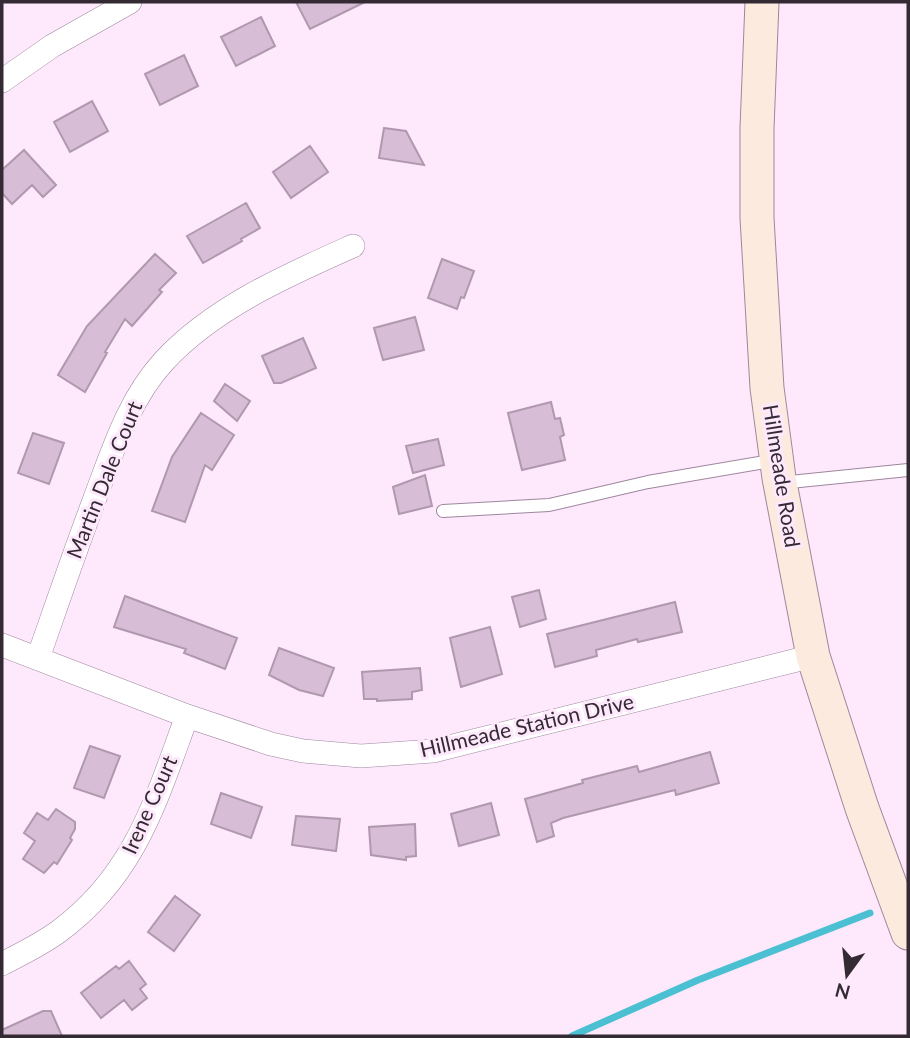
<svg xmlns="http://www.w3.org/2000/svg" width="910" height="1038" viewBox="0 0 910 1038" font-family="Lato,sans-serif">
<rect width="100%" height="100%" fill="#fde8fc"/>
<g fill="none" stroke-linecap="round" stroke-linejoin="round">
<path stroke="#4bc0d2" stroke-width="7" d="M 572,1036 L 698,980 L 870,913"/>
</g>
<path fill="#d7bed6" stroke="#b098af" stroke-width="2" d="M 296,2 L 365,2 L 310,29 Z
M 261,17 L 275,46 L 236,66 L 221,37 Z
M 184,55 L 198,86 L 160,105 L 145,74 Z
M 92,101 L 108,131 L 70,152 L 54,122 Z
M 384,128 L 406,131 L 424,165 L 379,158 Z
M 310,146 L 328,172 L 291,198 L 273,172 Z
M 24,150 L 56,185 L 43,197 L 32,185 L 12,204 L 2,193 L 2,170 Z
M 246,203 L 260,228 L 241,239 L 242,241 L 203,263 L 187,236 Z
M 155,254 L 176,273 L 159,290 L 162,292 L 132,326 L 125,319 L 105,352 L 107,353 L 85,392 L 58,375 L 87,326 Z
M 442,259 L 474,271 L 464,298 L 461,297 L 457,309 L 428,298 Z
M 415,317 L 424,350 L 383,360 L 374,328 Z
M 303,338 L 316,368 L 281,383 L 274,383 L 262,356 Z
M 225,384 L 250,401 L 237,421 L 214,401 Z
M 551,402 L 555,419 L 560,418 L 564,435 L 560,437 L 565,460 L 522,470 L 508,413 Z
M 201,413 L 234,435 L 212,470 L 205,465 L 185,522 L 152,511 L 172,457 Z
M 33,433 L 64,443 L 49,484 L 18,473 Z
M 438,439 L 444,465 L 413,473 L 406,446 Z
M 425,475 L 432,506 L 399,514 L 393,487 Z
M 539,590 L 546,619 L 520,627 L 512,597 Z
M 125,596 L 237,638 L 225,669 L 184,653 L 186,649 L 114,627 Z
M 675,602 L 682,632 L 638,642 L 637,639 L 596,650 L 597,656 L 555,667 L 547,634 Z
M 490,627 L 502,674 L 461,687 L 450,638 Z
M 279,648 L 334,668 L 323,696 L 299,690 L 269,675 Z
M 420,668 L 422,690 L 412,692 L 412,699 L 377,701 L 377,699 L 364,699 L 362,672 Z
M 90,746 L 120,756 L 104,798 L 74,788 Z
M 710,752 L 719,783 L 676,795 L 675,790 L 563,818 L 551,823 L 554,836 L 537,842 L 525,799 L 583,783 L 582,780 L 637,766 L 639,772 Z
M 221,793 L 262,807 L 251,838 L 211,824 Z
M 491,803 L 499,835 L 459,846 L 451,814 Z
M 56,809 L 75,822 L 75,829 L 70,838 L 72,840 L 57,864 L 54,862 L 44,873 L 23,859 L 35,841 L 24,833 L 37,813 L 48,820 Z
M 296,816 L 340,819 L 336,851 L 292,845 Z
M 415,824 L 416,856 L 406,857 L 406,860 L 371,855 L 369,827 Z
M 175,896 L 200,915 L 174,951 L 148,932 Z
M 129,961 L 146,984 L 140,989 L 147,998 L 132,1010 L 124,1000 L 101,1018 L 81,993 L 116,966 L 119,969 Z
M 43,1011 L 51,1011 L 62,1036 L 2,1036 L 2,1030 Z"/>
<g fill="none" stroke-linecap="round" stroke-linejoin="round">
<g stroke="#9e879d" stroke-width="14">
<path id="lane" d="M 780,483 L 908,470
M 443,511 L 549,505 L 648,482 L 776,460"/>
</g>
<g stroke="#9e879d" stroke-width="24">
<path id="street" d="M 2,81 L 52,46 L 130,2
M 2,645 L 187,716 L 271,744 L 303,751 L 361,756 L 433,751 L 813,656
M 38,658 C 57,604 75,551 95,498 C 113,450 129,399 164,361 C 214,307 288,275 353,246
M 2,964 C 21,954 40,945 58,932 C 135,876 156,800 187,716"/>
</g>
<g stroke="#9e879d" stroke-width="35">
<path id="secondary" d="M 762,2 L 757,128 L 757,218 L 767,388 L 779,478 L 813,656 L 862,808 L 908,933"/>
</g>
<use href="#lane" stroke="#fff" stroke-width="12"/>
<use href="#street" stroke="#fff" stroke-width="23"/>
<use href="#secondary" stroke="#fceade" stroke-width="33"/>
</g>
<g text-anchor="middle" stroke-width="6" stroke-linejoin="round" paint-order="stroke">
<g font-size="21" fill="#342a33" stroke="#fde8fc">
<text transform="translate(781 476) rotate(81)" y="7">Hillmeade Road</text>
<text transform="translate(105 480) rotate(-68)" y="7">Martin Dale Court</text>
<text transform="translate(527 726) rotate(-13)" y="7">Hillmeade Station Drive</text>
<text transform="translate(150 805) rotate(-66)" y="7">Irene Court</text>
</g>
</g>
<rect width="910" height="1038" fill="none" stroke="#342a33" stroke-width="7"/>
<g transform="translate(847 975) rotate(195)" stroke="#fde8fc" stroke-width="5" paint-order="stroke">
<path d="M0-5L12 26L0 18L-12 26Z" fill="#342a33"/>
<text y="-10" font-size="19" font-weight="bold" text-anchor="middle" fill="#342a33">N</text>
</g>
</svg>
